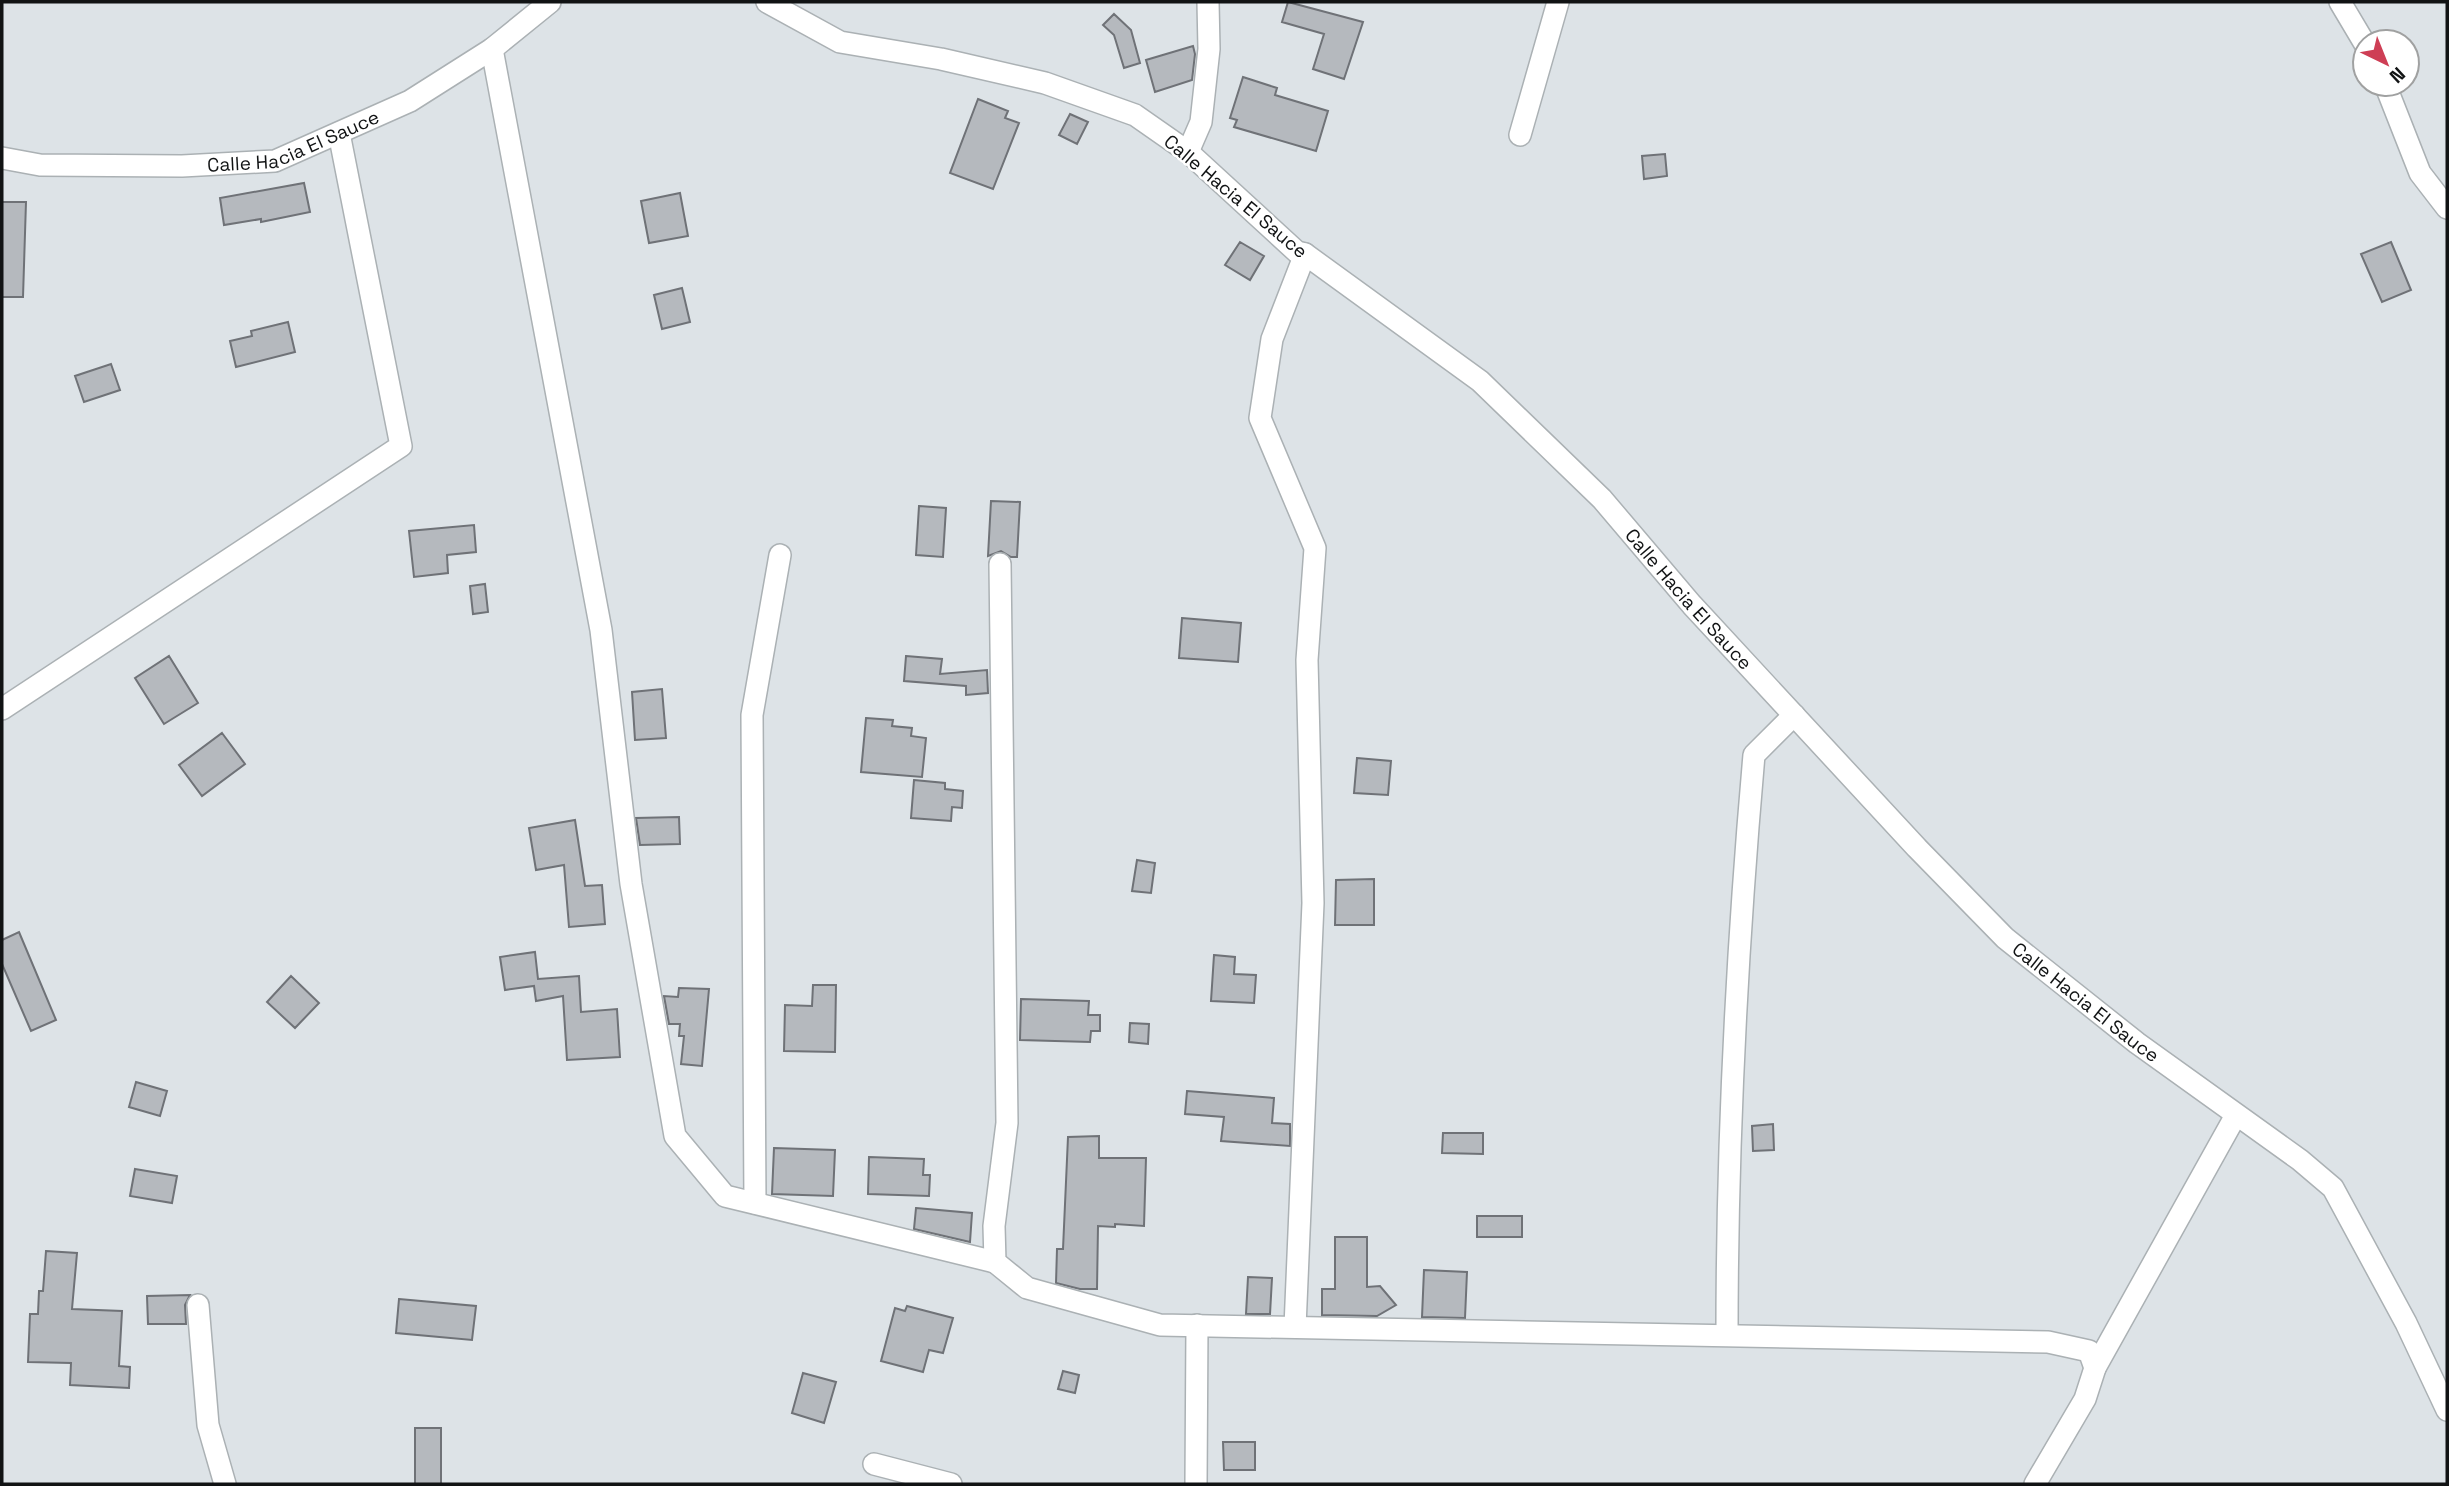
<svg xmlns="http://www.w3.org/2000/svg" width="2449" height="1486" viewBox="0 0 2449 1486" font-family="'Space Grotesk',sans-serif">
<rect width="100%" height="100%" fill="#dde3e7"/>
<path fill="#b5b9be" stroke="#6f7277" stroke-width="2" d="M 1288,2 L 1363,22 L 1344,79 L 1313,69 L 1324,34 L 1282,22 Z
M 1114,14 L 1131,30 L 1140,63 L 1124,68 L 1114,35 L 1103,25 Z
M 1193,46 L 1195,54 L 1192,80 L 1155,92 L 1146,60 Z
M 1243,77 L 1277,88 L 1275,95 L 1328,111 L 1316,151 L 1234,127 L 1237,120 L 1230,118 Z
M 978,99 L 1008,111 L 1005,118 L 1019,123 L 993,189 L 950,173 Z
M 1070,114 L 1088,122 L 1077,144 L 1059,135 Z
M 1665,154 L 1667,176 L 1644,179 L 1642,156 Z
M 304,183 L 310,212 L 261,222 L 261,219 L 224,225 L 220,198 Z
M 680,193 L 688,236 L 649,243 L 641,201 Z
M 2,202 L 26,202 L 23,297 L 2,297 Z
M 1240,242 L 1264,256 L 1250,280 L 1225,265 Z
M 2391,242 L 2411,290 L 2382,302 L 2361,254 Z
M 682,288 L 690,322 L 662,329 L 654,295 Z
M 288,322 L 295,352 L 236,367 L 230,341 L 252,336 L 251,331 Z
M 111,364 L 120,390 L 84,402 L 75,376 Z
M 991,501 L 1020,502 L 1017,557 L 1011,557 L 1001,551 L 988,556 Z
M 919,506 L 946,508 L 943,557 L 916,555 Z
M 474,525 L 476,552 L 447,555 L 448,573 L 414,577 L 409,531 Z
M 485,584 L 488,612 L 473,614 L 470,586 Z
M 1182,618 L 1241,623 L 1238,662 L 1179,658 Z
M 169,656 L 198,703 L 164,724 L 135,678 Z
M 906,656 L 942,659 L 940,674 L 987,670 L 988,693 L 966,695 L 966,686 L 904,681 Z
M 662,689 L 666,738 L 635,740 L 632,692 Z
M 866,718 L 893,720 L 892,726 L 912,728 L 911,736 L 926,738 L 922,777 L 861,772 Z
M 222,733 L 245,764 L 202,796 L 179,765 Z
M 1357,758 L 1391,761 L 1388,795 L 1354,793 Z
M 914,780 L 945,783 L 945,789 L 963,791 L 962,808 L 952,807 L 951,821 L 911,818 Z
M 679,817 L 680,844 L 640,845 L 636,818 Z
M 575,820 L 585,886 L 602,885 L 605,924 L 569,927 L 564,865 L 536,870 L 529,828 Z
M 1137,860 L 1155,863 L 1151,893 L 1132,891 Z
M 1374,879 L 1374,925 L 1335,925 L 1336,880 Z
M 19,932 L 56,1020 L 31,1031 L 2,964 L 2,940 Z
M 535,952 L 538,979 L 579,976 L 581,1012 L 617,1009 L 620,1057 L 567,1060 L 563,996 L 536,1001 L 534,986 L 505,990 L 500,957 Z
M 1214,955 L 1235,957 L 1234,974 L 1256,975 L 1254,1003 L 1211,1001 Z
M 291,976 L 319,1003 L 295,1028 L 267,1002 Z
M 813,985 L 836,985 L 835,1052 L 784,1051 L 785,1005 L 812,1006 Z
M 679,988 L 709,989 L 702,1066 L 681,1064 L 684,1036 L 679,1036 L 680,1024 L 669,1024 L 664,996 L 678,997 Z
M 1021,999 L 1089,1001 L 1088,1015 L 1100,1015 L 1100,1031 L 1091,1031 L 1090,1042 L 1020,1040 Z
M 1130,1023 L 1149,1024 L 1148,1044 L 1129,1042 Z
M 136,1082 L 167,1091 L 160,1116 L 129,1107 Z
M 1187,1091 L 1274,1098 L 1272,1123 L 1290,1124 L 1290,1146 L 1221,1141 L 1224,1117 L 1185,1114 Z
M 1773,1124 L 1774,1150 L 1753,1151 L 1752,1126 Z
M 1443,1133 L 1483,1133 L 1483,1154 L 1442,1153 Z
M 1099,1136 L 1099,1158 L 1146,1158 L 1144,1226 L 1115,1224 L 1115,1227 L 1098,1226 L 1097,1289 L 1080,1289 L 1056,1283 L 1057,1249 L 1063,1249 L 1068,1137 Z
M 774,1148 L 835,1150 L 833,1196 L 772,1194 Z
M 869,1157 L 924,1159 L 923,1175 L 930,1175 L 929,1196 L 868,1194 Z
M 135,1169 L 177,1176 L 172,1203 L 130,1196 Z
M 916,1208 L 972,1213 L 970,1242 L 914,1229 Z
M 1477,1216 L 1522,1216 L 1522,1237 L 1477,1237 Z
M 1335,1237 L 1367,1237 L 1367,1287 L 1380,1286 L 1396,1305 L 1377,1316 L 1322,1315 L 1322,1289 L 1335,1289 Z
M 46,1251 L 77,1253 L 72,1309 L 122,1311 L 119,1366 L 130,1367 L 129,1388 L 70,1385 L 71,1363 L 28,1362 L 30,1314 L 38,1314 L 39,1291 L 43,1291 Z
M 1424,1270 L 1467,1272 L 1465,1318 L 1422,1317 Z
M 1248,1277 L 1272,1278 L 1270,1314 L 1246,1314 Z
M 190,1295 L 185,1305 L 186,1324 L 148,1324 L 147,1296 Z
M 399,1299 L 476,1306 L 472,1340 L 396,1333 Z
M 907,1306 L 953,1318 L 943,1353 L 929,1350 L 923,1372 L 881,1361 L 895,1308 L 905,1311 Z
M 1063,1371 L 1079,1375 L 1075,1393 L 1058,1389 Z
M 803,1373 L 836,1382 L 824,1423 L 792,1413 Z
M 415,1428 L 441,1428 L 441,1484 L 415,1484 Z
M 1223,1442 L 1255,1442 L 1255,1470 L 1224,1470 Z"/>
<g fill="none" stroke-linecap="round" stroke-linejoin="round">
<g stroke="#abb1b4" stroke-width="24">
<g id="street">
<path id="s1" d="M 767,2 L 840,42 L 941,59 L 1045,83 L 1135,115 L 1188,152 L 1297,252 L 1305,254 L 1480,381 L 1602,499 L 1692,605 L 1917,848 L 2005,938 L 2137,1043 L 2300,1160 L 2333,1188 L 2406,1323 L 2447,1410"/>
<path d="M 2340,2 L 2365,44"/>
<path d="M 492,49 L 601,630 L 631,884 L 675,1136 L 725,1196 L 995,1262"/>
<path d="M 2385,84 L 2420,173 L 2447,208"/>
<path d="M 1520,135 L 1558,2"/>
<path d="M 1188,152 L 1201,122 L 1209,49 L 1208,2"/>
<path id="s2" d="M 2,158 L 40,165 L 182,166 L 275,161 L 410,101 L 492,49 L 550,2"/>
<path d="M 1000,564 L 1007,1123 L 994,1226 L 995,1262 L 1027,1288 L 1160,1325 L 2048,1342 L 2089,1351 L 2095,1368 L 2085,1399 L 2035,1484"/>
<path d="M 2,709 L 401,446 L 339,133"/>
<path d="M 755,1203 L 752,715 L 780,555"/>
<path d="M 198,1305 L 208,1425 L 225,1484"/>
<path d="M 1295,1327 L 1313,903 L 1307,660 L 1315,548 L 1260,418 L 1272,339 L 1305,254"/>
<path d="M 1727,1335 C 1727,1142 1737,948 1754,755 L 1794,715"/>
<path d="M 2095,1368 L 2236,1115"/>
<path d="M 874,1464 L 951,1484"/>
<path d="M 1196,1484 L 1197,1325"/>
</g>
</g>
<use href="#street" stroke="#fff" stroke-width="21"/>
</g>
<g text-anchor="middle" stroke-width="5" stroke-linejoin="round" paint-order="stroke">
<g font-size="19" fill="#111314" stroke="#fff">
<text dy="7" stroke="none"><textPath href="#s2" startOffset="296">Calle Hacia El Sauce</textPath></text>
<text transform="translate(1236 196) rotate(40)" y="7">Calle Hacia El Sauce</text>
<text dy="7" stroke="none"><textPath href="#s1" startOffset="1127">Calle Hacia El Sauce</textPath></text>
<text dy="7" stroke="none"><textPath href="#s1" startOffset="1694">Calle Hacia El Sauce</textPath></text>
</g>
</g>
<rect width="2449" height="1486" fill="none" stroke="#111314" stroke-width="7"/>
<g transform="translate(2386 63) rotate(137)"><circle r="33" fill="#ffffff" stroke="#a0a1a1" stroke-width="2"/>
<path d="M0-5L12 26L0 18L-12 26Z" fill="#ce3e55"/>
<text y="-10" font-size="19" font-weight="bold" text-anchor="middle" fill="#111314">N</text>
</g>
</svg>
